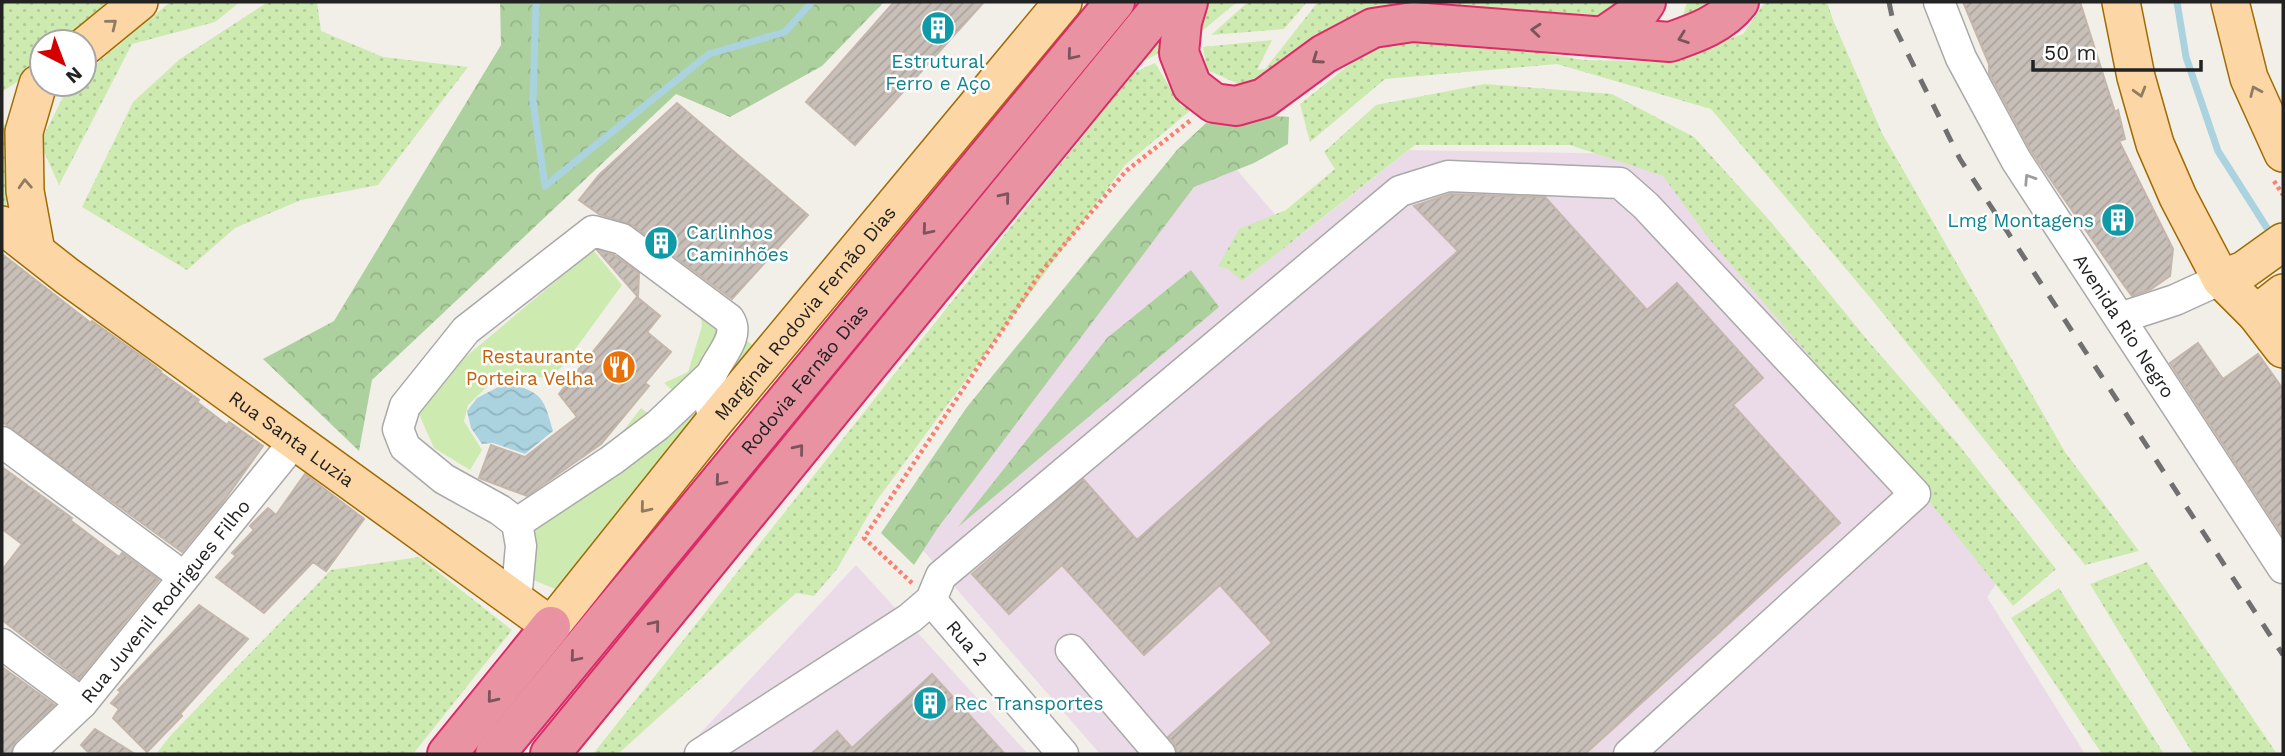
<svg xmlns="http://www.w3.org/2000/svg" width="2285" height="756" viewBox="0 0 2285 756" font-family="'Work Sans',sans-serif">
<defs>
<pattern id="grass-dots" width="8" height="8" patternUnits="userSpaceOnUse" patternTransform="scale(1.75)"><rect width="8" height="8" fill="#cdebb0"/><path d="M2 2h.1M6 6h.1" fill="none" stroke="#b0c997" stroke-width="1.8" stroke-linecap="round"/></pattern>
<pattern id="forest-crowns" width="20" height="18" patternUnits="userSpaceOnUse" patternTransform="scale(1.75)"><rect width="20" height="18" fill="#add19e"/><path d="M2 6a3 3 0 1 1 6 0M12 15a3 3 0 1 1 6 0" fill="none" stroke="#95b388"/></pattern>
<pattern id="water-waves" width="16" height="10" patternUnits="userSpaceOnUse" patternTransform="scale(1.75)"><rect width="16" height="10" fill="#aad3df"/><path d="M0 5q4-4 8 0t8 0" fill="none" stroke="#92b5bf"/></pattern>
<pattern id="building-hatch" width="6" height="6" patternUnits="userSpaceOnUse" patternTransform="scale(1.75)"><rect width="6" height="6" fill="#c7bfb8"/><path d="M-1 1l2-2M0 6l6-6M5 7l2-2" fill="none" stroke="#aba49e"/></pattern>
</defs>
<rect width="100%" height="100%" fill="#f2efe9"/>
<path fill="#ebdbe8" d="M 1213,142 L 1296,239 L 1409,150 L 1626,154 L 1671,174 L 2004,573 L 1987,597 L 2085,754 L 1100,754 L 914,540 Z
M 856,565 L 1028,754 L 681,754 Z"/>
<path fill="url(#grass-dots)" d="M 2,2 L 122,2 L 74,42 L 42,42 L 42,65 L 2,92 Z
M 170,2 L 240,2 L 215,22 L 132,44 L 59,185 L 40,143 L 68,87 L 72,84 L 84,84 L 84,74 Z
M 268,2 L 317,2 L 321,31 L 383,57 L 468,67 L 378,185 L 301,200 L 235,228 L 187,270 L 82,207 L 133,102 L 180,59 Z
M 1208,2 L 1237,2 L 1202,31 L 1201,12 Z
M 1248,2 L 1307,2 L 1284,29 L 1211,35 Z
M 1318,2 L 1623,2 L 1602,19 L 1533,14 L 1449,4 L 1385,5 L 1326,30 L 1276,74 L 1241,85 L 1207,70 L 1203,47 L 1272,40 L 1257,70 L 1265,69 Z
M 1687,2 L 1722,2 L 1680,26 Z
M 1765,2 L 1827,2 L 1833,20 L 1882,133 L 2065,452 L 2139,551 L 2085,565 L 1873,301 L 1711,109 L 1557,64 L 1385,79 L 1310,142 L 1300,104 L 1379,41 L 1446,37 L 1584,60 L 1663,62 L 1743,34 Z
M 1172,24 L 1198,104 L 1125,165 L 877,500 L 837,569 L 814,596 L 796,593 L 618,754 L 593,754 L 1133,73 L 1155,63 L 1181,106 L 1188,101 L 1163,51 L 1140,63 Z
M 1485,84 L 1612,94 L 1694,137 L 1771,222 L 1869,342 L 1958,444 L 2056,569 L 2013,606 L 1860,415 L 1710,240 L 1663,176 L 1570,145 L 1415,145 L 1242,281 L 1228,269 L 1218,266 L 1239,229 L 1286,210 L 1335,169 L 1324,152 L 1376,105 Z
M 13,123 L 5,223 L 2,219 L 2,125 Z
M 419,557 L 512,630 L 413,754 L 156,754 L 171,735 L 331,570 Z
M 2147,562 L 2277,754 L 2193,754 L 2090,584 Z
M 2059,588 L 2164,754 L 2102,754 L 2011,618 Z"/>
<path fill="url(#forest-crowns)" d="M 500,2 L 884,2 L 822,66 L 730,117 L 676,94 L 372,380 L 359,451 L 263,359 L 334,321 L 501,45 Z
M 1218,112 L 1289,117 L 1288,144 L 1254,163 L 1194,187 L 937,529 L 914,565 L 881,533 L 967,407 L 1177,150 Z
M 1191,270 L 1219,307 L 958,527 L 1107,338 Z"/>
<path fill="#cdebb0" d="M 593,250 L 622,285 L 563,366 L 549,378 L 500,374 L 468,405 L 464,421 L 482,450 L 470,470 L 434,448 L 418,412 L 450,370 Z
M 699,301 L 756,348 L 555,589 L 531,579 L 534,495 L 620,435 L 641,408 L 658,421 L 678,395 L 664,383 L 688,372 L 702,326 Z"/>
<path fill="url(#water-waves)" d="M 508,382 C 542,394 543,395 553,431 L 525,454 L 493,443 L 482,444 L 471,428 L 467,411 L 477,398 Z"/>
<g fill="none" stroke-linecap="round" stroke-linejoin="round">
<path stroke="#aad3df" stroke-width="7" d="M 536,2 L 533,102 L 545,186 L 709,54 L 785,32 L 812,2
M 2177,2 L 2186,57 L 2218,151 L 2267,228"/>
</g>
<path fill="url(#building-hatch)" stroke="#c4b6ab" stroke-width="2" d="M 894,2 L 984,2 L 855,145 L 806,102 Z
M 1963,2 L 2080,2 L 2115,112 L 2118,110 L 2125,139 L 2119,141 L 2173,249 L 2170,276 L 2151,289 L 2132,296 L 2123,284 L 2031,151 L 1989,73 L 1989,64 Z
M 677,103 L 808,215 L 732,299 L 632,225 L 599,214 L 579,200 L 599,175 Z
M 1450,194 L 1545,197 L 1647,310 L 1677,283 L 1763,378 L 1733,405 L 1840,523 L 1585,754 L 1177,754 L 1174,743 L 1168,737 L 1272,643 L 1220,585 L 1144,655 L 1062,565 L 1009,614 L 972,574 L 1083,479 L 1137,540 L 1458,251 L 1414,206 Z
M 597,250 L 614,255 L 639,273 L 638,297 Z
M 2,254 L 91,323 L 92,321 L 144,358 L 161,371 L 160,372 L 199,400 L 197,402 L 227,425 L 229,422 L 263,446 L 223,502 L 182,552 L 2,422 Z
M 637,297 L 660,316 L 647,332 L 671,352 L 645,383 L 649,386 L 601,444 L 527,496 L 479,478 L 491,445 L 525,457 L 577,417 L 559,394 Z
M 2198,343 L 2223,379 L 2258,354 L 2283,389 L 2283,536 L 2170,363 Z
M 2,467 L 72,518 L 70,520 L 119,557 L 122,553 L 159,580 L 79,679 L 2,620 L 2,570 L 22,544 L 2,529 Z
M 305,474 L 364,519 L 326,571 L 313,562 L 264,613 L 216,577 L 236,556 L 232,553 L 254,530 L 250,526 L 268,508 L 276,515 Z
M 199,605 L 248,639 L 180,714 L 182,716 L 147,752 L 113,718 L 119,709 L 111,703 L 121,692 L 118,690 Z
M 2,667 L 55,705 L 16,741 L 11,754 L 2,754 Z
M 932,674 L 1005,754 L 811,754 L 837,731 L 852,748 Z
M 95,729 L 135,754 L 90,754 L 81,745 Z"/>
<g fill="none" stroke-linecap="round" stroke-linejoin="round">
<g stroke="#a9a9a9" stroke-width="33">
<g id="minor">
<path id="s1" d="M 1939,2 L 1961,58 L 2016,160 L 2283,568"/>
<path d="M 2120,318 L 2175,300 L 2221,279"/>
<path d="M 2,442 L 184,577"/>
<path d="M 517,523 L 612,460 L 658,425 L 711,375"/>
<path id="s2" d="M 931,600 L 1063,754"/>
<path d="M 516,601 L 521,546 L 517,523 L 500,510 L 444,479 L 405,447 L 398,429 L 405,406 L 466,330 L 593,231 L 622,239 L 729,319 C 742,338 714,361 710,379 C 707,393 711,408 714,422"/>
<path d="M 2,644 L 82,703"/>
<path d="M 1071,650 L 1160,754"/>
<path id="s3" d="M 28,754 L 82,703 L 295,441"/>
<path d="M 700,754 L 910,618 L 931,600 L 941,576 L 1400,191 L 1448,176 L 1620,183 L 1646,206 L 1915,494 L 1629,754"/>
</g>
</g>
<g stroke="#a06b00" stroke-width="40">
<g id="major">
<path d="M 2121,2 L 2136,77 L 2155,144 L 2178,197 L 2221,279 L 2256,314 L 2283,349"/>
<path d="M 2230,2 L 2249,78 L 2283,153"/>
<path d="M 84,47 L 139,2"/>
<path id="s4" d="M 2,225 L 67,276 L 551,626 L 714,422 L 1063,2"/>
<path d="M 36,251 L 25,191 L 24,132 L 38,84"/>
<path d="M 2221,279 L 2244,270 L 2283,242"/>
<path d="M 2256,314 L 2283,293"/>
</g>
</g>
<g stroke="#dc2a67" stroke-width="42">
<g id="highway">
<path d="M 1188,2 L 1182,22 L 1179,53 L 1192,86 L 1214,103 L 1236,106 L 1264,98 L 1324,54 L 1373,28 L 1413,22 L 1670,42 C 1696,33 1722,24 1739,2"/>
<path d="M 1604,36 L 1639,12 L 1646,2"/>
<path d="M 447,754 L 551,626"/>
<path id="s5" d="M 495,754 L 1115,2"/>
<path d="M 550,754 L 1165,2"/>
</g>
</g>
<path stroke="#fa8072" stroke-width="4.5" stroke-dasharray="3.5 3.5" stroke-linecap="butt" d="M 2274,181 L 2283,195
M 912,583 L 864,538 L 1041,272 L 1126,171 L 1191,120"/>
<use href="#minor" stroke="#fff" stroke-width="30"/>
<use href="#major" stroke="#fcd6a4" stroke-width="37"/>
<use href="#highway" stroke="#e892a2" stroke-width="38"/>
<path stroke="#707070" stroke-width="5" stroke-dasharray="14 14" stroke-linecap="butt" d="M 1889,2 L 1894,26 L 1960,159 L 2283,655"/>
</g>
<defs><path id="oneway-chevron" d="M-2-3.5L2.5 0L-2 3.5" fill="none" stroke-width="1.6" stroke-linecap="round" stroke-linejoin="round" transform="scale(1.75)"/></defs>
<g stroke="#8f7c63">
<use href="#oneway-chevron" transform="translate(112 24) rotate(-39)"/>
<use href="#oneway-chevron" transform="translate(2255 91) rotate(-114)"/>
<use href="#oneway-chevron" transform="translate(2140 92) rotate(74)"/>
<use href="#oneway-chevron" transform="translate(25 184) rotate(-93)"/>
<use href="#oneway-chevron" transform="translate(645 508) rotate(129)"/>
</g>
<g stroke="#7b545c">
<use href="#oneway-chevron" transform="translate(1536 30) rotate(-175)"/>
<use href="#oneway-chevron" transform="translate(1683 38) rotate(160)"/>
<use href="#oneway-chevron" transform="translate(1072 55) rotate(130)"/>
<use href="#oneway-chevron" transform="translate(1317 59) rotate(145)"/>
<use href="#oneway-chevron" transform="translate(1005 197) rotate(-51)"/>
<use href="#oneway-chevron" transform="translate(927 230) rotate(130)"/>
<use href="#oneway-chevron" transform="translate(799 449) rotate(-51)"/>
<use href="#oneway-chevron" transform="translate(720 481) rotate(130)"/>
<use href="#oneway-chevron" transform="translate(655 625) rotate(-51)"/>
<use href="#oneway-chevron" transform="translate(575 657) rotate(130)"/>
<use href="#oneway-chevron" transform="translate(492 698) rotate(129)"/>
</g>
<use stroke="#9c9c9c" href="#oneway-chevron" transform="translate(2029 179) rotate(-123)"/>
<defs>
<g id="building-disc" transform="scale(1.75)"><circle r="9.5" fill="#0f9aa8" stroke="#fff"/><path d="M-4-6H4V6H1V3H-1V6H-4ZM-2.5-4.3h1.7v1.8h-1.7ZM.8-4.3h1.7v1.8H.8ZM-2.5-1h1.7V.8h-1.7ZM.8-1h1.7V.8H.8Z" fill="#fff"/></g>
<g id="restaurant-disc" transform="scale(1.75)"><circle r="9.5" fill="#e8710a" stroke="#fff"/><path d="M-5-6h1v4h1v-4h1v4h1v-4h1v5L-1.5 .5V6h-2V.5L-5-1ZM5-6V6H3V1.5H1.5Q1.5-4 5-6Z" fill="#fff"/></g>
</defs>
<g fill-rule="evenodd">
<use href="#building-disc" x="938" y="28"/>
<use href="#building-disc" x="2118" y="220"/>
<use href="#building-disc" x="661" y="243"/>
<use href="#restaurant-disc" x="619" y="367"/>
<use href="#building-disc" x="930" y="703"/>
</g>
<g text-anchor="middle" stroke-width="5" stroke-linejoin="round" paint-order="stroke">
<g font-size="19" fill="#0d838f" stroke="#fff" text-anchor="start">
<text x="938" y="68" text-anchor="middle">Estrutural<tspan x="938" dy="22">Ferro e Aço</tspan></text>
<text x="2094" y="227" text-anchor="end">Lmg Montagens</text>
<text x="686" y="239">Carlinhos<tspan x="686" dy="22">Caminhões</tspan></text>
<text x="954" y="710">Rec Transportes</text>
</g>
<g font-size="19" fill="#222" stroke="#fff">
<text dy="7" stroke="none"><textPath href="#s4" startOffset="1083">Marginal Rodovia Fernão Dias</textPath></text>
<text dy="7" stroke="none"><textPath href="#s1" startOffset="374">Avenida Rio Negro</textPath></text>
<text dy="7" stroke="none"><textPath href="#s5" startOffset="486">Rodovia Fernão Dias</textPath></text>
<text dy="7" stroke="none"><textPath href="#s4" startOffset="360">Rua Santa Luzia</textPath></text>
<text dy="7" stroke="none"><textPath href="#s3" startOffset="206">Rua Juvenil Rodrigues Filho</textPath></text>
<text dy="7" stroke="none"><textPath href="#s2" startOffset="56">Rua 2</textPath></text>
</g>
<g font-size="19" fill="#c56008" stroke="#fff" text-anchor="end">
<text x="594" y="363">Restaurante<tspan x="594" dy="22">Porteira Velha</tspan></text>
</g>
</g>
<rect width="2285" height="756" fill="none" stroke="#222222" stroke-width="7"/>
<g transform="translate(63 63) rotate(138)"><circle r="33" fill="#ffffff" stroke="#a7a7a7" stroke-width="2"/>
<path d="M0-5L12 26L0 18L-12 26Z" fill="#d40000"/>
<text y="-10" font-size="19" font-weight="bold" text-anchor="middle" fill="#222222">N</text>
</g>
<path d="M2033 60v10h168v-10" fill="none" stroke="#222222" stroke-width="3.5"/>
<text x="2044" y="60" font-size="21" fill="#222222" stroke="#ffffff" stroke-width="5" paint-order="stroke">50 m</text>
</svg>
